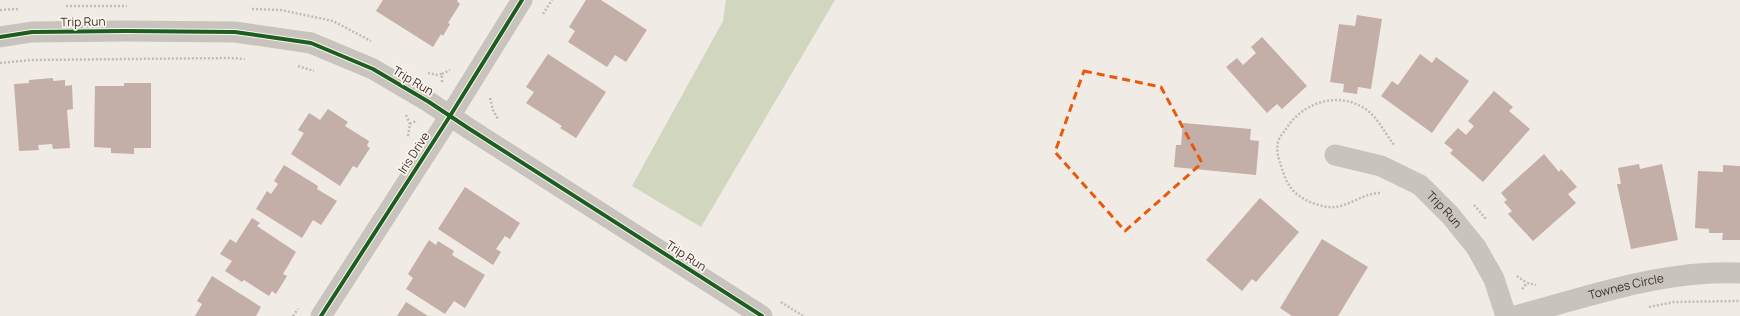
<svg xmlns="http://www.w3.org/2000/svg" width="1740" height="316" viewBox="0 0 1740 316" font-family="Manrope,sans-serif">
<rect width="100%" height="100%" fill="#f0ebe5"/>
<path fill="#d1d6bf" d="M 726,0 L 835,0 L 701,227 L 632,186 L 723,21 Z"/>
<path fill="#c3afa7" d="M 383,0 L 458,0 L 457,1 L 460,4 L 448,23 L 450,24 L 443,36 L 441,34 L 433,47 L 376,11 Z
M 586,0 L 601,0 L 647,30 L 626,62 L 615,55 L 607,67 L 568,42 L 575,31 L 569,27 Z
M 1357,15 L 1382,19 L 1371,89 L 1358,87 L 1357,94 L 1343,92 L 1344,84 L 1330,82 L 1339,24 L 1355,26 Z
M 1262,37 L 1307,86 L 1282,109 L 1277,104 L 1267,113 L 1226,67 L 1237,58 L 1243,65 L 1256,53 L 1251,47 Z
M 548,54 L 606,92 L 576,138 L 560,128 L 562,126 L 526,103 L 534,92 L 526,87 Z
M 1420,54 L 1432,63 L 1436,57 L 1469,81 L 1432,133 L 1381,96 L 1392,81 L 1398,85 Z
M 53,78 L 53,81 L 65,80 L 65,86 L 72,85 L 73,109 L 67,110 L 70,148 L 53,149 L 52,144 L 38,145 L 39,150 L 19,151 L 14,84 L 29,83 L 29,80 Z
M 124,83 L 151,83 L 151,148 L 134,148 L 134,154 L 111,153 L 111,148 L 94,147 L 95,86 L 124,86 Z
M 1494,91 L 1513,107 L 1509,111 L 1530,129 L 1483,182 L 1450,153 L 1453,150 L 1444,143 L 1458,128 L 1466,135 L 1474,126 L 1468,121 Z
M 328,109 L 348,122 L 345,126 L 369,141 L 367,146 L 370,148 L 357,168 L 353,166 L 340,186 L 291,154 L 304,133 L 298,130 L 309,113 L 320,120 Z
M 1183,123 L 1251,129 L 1250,140 L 1259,141 L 1256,175 L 1174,167 L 1176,145 L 1181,145 Z
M 1544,154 L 1559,172 L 1561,169 L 1577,187 L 1568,194 L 1576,203 L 1533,241 L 1508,214 L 1512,211 L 1504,202 L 1507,200 L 1501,193 Z
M 1639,164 L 1640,169 L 1662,164 L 1678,240 L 1631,249 L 1617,184 L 1621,184 L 1618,168 Z
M 284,165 L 318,186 L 317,189 L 337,201 L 321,225 L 313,220 L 302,238 L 256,209 L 267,191 L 271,194 L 278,184 L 274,181 Z
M 1723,165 L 1740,166 L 1740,240 L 1722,240 L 1723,233 L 1709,233 L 1709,229 L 1695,228 L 1698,171 L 1723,172 Z
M 465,187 L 520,223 L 510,239 L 505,236 L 496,249 L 501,252 L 493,265 L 438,229 Z
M 1260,198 L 1299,232 L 1256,282 L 1252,279 L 1242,291 L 1206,260 Z
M 252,218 L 260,223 L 257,226 L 296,252 L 283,274 L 287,276 L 276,294 L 272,291 L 269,296 L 244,280 L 242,282 L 225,271 L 232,261 L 220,254 L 230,239 L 236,243 Z
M 1322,239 L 1368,267 L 1338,316 L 1292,316 L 1280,308 Z
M 429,240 L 436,245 L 438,241 L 454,251 L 452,255 L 485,275 L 465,308 L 454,301 L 445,314 L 406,289 L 413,278 L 408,274 Z
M 212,276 L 261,307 L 256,316 L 195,316 L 202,304 L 197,301 Z
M 406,302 L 428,316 L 397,316 Z"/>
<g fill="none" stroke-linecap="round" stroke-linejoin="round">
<path stroke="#c2bbb6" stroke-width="2.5" stroke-dasharray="2 2" stroke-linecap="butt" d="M 66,6 L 127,6
M 252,9 L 281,10 L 333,21 L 371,41
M 0,10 L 19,9
M 543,14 L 552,0
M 0,63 L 31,60 L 231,58 L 245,59
M 298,66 L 314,71
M 428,73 L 438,75 L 442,74
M 442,82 L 442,74 L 450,70
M 490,98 L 493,110 L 498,119
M 406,115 L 410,124
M 408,136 L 410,124 L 416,121
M 1380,193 C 1362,193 1347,209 1328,207 C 1314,205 1297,198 1289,185 C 1286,181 1284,174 1282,169 C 1279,159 1276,153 1278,142 C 1279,138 1283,133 1286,129 C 1303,102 1339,90 1367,110 C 1379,119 1385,134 1395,146
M 1474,205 L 1486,219
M 1517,276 L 1527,283
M 1522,289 L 1527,283 L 1536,285
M 781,302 L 803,316
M 1649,307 L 1674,302 L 1740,301
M 293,316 L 298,309"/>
<g stroke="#c9c3be" stroke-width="21">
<path d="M 0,37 L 32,32 L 126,31 L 235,32 L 311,43 L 373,69 L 429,102 L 468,128 L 762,316"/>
<path id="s1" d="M 1335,155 L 1381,166 L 1420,185 L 1450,215 L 1476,247 L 1494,279 L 1506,316"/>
<path d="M 321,316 L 450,116 L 522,0"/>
<path id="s2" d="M 1515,316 C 1588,297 1664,269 1740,273"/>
</g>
<g stroke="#fbf5ee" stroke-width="6">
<path id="cycleway" d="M 0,37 L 32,32 L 126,31 L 235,32 L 311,43 L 373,69 L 429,102 L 468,128 L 762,316
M 321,316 L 450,116 L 522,0"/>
</g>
<use href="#cycleway" stroke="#1b5e20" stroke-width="4"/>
</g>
<path fill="none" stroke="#e8590c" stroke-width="3" stroke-dasharray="8 5" stroke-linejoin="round" d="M 1084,71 L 1161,87 L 1202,163 L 1125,231 L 1055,152 Z"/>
<g text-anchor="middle" stroke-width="3.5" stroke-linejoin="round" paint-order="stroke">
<g font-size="12" fill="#3b302b" stroke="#fbf5ee">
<text transform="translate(83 22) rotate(-1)" y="4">Trip Run</text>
<text transform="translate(413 81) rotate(31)" y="4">Trip Run</text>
<text transform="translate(414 153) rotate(-57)" y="4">Iris Drive</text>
<text dy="4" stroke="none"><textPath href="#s1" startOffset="125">Trip Run</textPath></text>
<text transform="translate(686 256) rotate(33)" y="4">Trip Run</text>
<text dy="4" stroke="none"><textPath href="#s2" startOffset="115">Townes Circle</textPath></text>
</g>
</g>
</svg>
